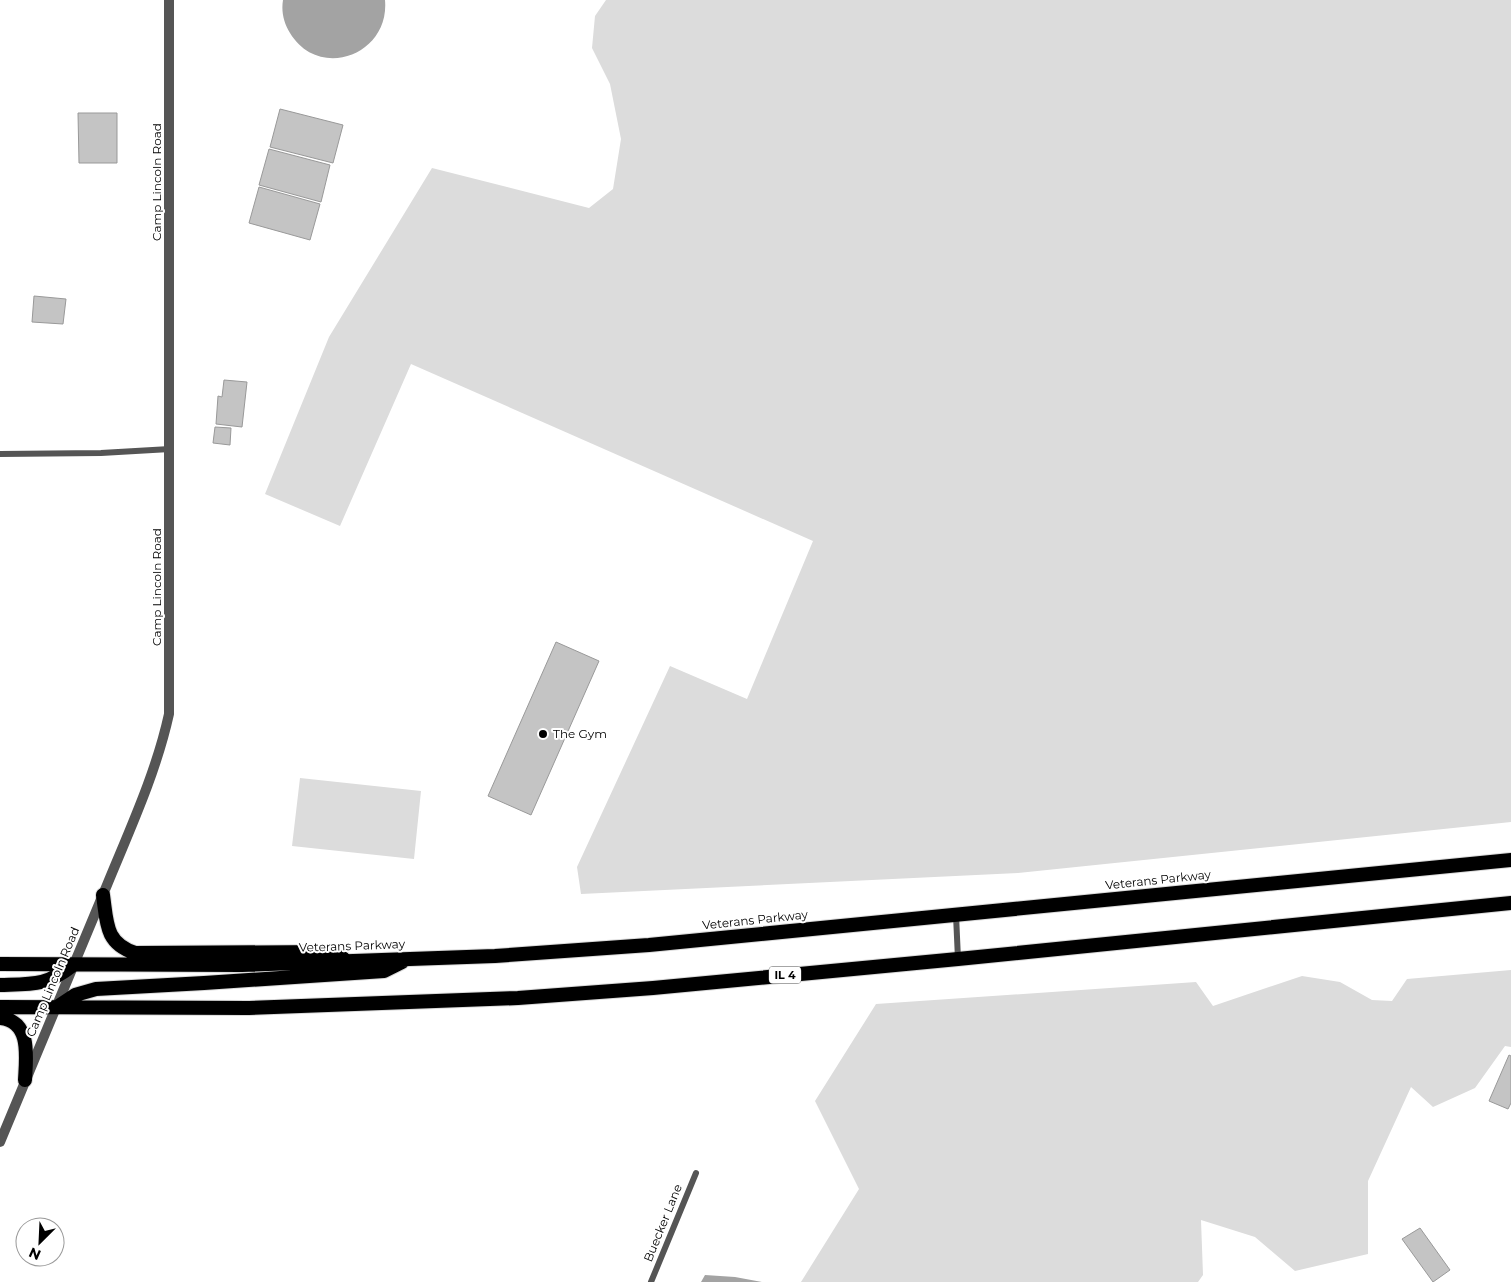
<svg xmlns="http://www.w3.org/2000/svg" width="1511" height="1282" viewBox="0 0 1511 1282" font-family="Montserrat,sans-serif">
<rect width="100%" height="100%" fill="#fff"/>
<path fill="#dcdcdc" d="M 606,0 L 1511,0 L 1511,822 L 1018,873 L 581,894 L 577,867 L 670,666 L 747,699 L 813,541 L 411,364 L 340,526 L 265,494 L 329,337 L 432,168 L 589,208 L 613,189 L 621,139 L 610,84 L 592,48 L 595,16 Z
M 300,778 L 421,791 L 414,859 L 292,846 Z
M 1511,970 L 1511,1047 L 1505,1046 L 1475,1088 L 1433,1107 L 1411,1087 L 1368,1181 L 1368,1254 L 1295,1271 L 1255,1237 L 1201,1220 L 1203,1275 L 1198,1282 L 801,1282 L 859,1189 L 815,1101 L 876,1004 L 1196,982 L 1213,1006 L 1302,976 L 1340,982 L 1372,1000 L 1392,1001 L 1407,979 Z"/>
<path fill="#a3a3a3" d="M 283,0 L 385,0 C 390,55 319,81 290,33 C 284,23 281,12 283,0 Z
M 705,1275 L 735,1277 L 762,1282 L 701,1282 Z"/>
<path fill="#c4c4c4" stroke="#999" d="M 280,109 L 343,125 L 333,163 L 270,147 Z
M 78,113 L 117,113 L 117,163 L 79,163 Z
M 269,149 L 330,165 L 321,202 L 259,185 Z
M 259,187 L 320,204 L 310,240 L 249,223 Z
M 34,296 L 66,299 L 63,324 L 32,322 Z
M 224,380 L 247,382 L 242,427 L 216,424 L 218,396 L 222,397 Z
M 215,427 L 231,428 L 230,445 L 213,443 Z
M 556,642 L 599,661 L 531,815 L 488,796 Z
M 1509,1055 L 1511,1056 L 1511,1103 L 1508,1109 L 1489,1101 Z
M 1420,1228 L 1450,1270 L 1433,1282 L 1402,1239 Z"/>
<g fill="none" stroke-linecap="round" stroke-linejoin="round">
<g stroke="#dbdbdb" stroke-width="16">
<path id="trunk" d="M 103,895 C 107,923 105,943 135,953 L 326,952 L 343,958
M 0,964 L 242,965 L 495,956 L 649,945 L 1511,860
M 0,985 C 32,984 47,986 73,965
M 0,1007 L 249,1008 L 518,998 L 653,988 L 958,959 L 1511,903
M 57,1007 L 75,995 L 96,989 L 204,983 L 384,971 L 402,962
M 0,1018 C 32,1021 26,1058 25,1080"/>
</g>
<path stroke="#555" stroke-width="6" d="M 0,454 L 101,453 L 170,449
M 956,915 L 958,959
M 651,1282 L 696,1173"/>
<path stroke="#555" stroke-width="10" d="M 0,1142 C 35,1056 72,971 107,885 C 130,829 156,773 169,714 L 169,0"/>
<use href="#trunk" stroke="#000" stroke-width="14"/>
</g>
<circle fill="#000" stroke="#fff" stroke-width="2" cx="543" cy="734" r="5"/>
<g text-anchor="middle" stroke-width="4" stroke-linejoin="round" paint-order="stroke">
<rect fill="#fff" stroke="#4c4c4c" stroke-width="1" x="769" y="966.5" width="32" height="17" rx="4"/>
<g font-size="11" font-weight="bold" fill="#000">
<text x="785" y="979">IL 4</text>
</g>
<g font-size="12" fill="#000" stroke="#fff">
<text transform="translate(157 182) rotate(-90)" y="4">Camp Lincoln Road</text>
<text transform="translate(157 587) rotate(-90)" y="4">Camp Lincoln Road</text>
<text transform="translate(1158 880) rotate(-6)" y="4">Veterans Parkway</text>
<text transform="translate(755 920) rotate(-6)" y="4">Veterans Parkway</text>
<text transform="translate(352 946) rotate(-2)" y="4">Veterans Parkway</text>
<text transform="translate(53 982) rotate(-67)" y="4">Camp Lincoln Road</text>
<text transform="translate(663 1223) rotate(-68)" y="4">Buecker Lane</text>
</g>
<g font-size="12" fill="#000" stroke="#fff" text-anchor="start">
<text x="553" y="738">The Gym</text>
</g>
</g>
<g transform="translate(40 1242) rotate(204)"><circle r="24" fill="#ffffff" stroke="#999999"/>
<path d="M0-4L9 19L0 12L-9 19Z" fill="#000000"/>
<text y="-8" font-size="14" font-weight="bold" text-anchor="middle" fill="#000000">N</text>
</g>
</svg>
